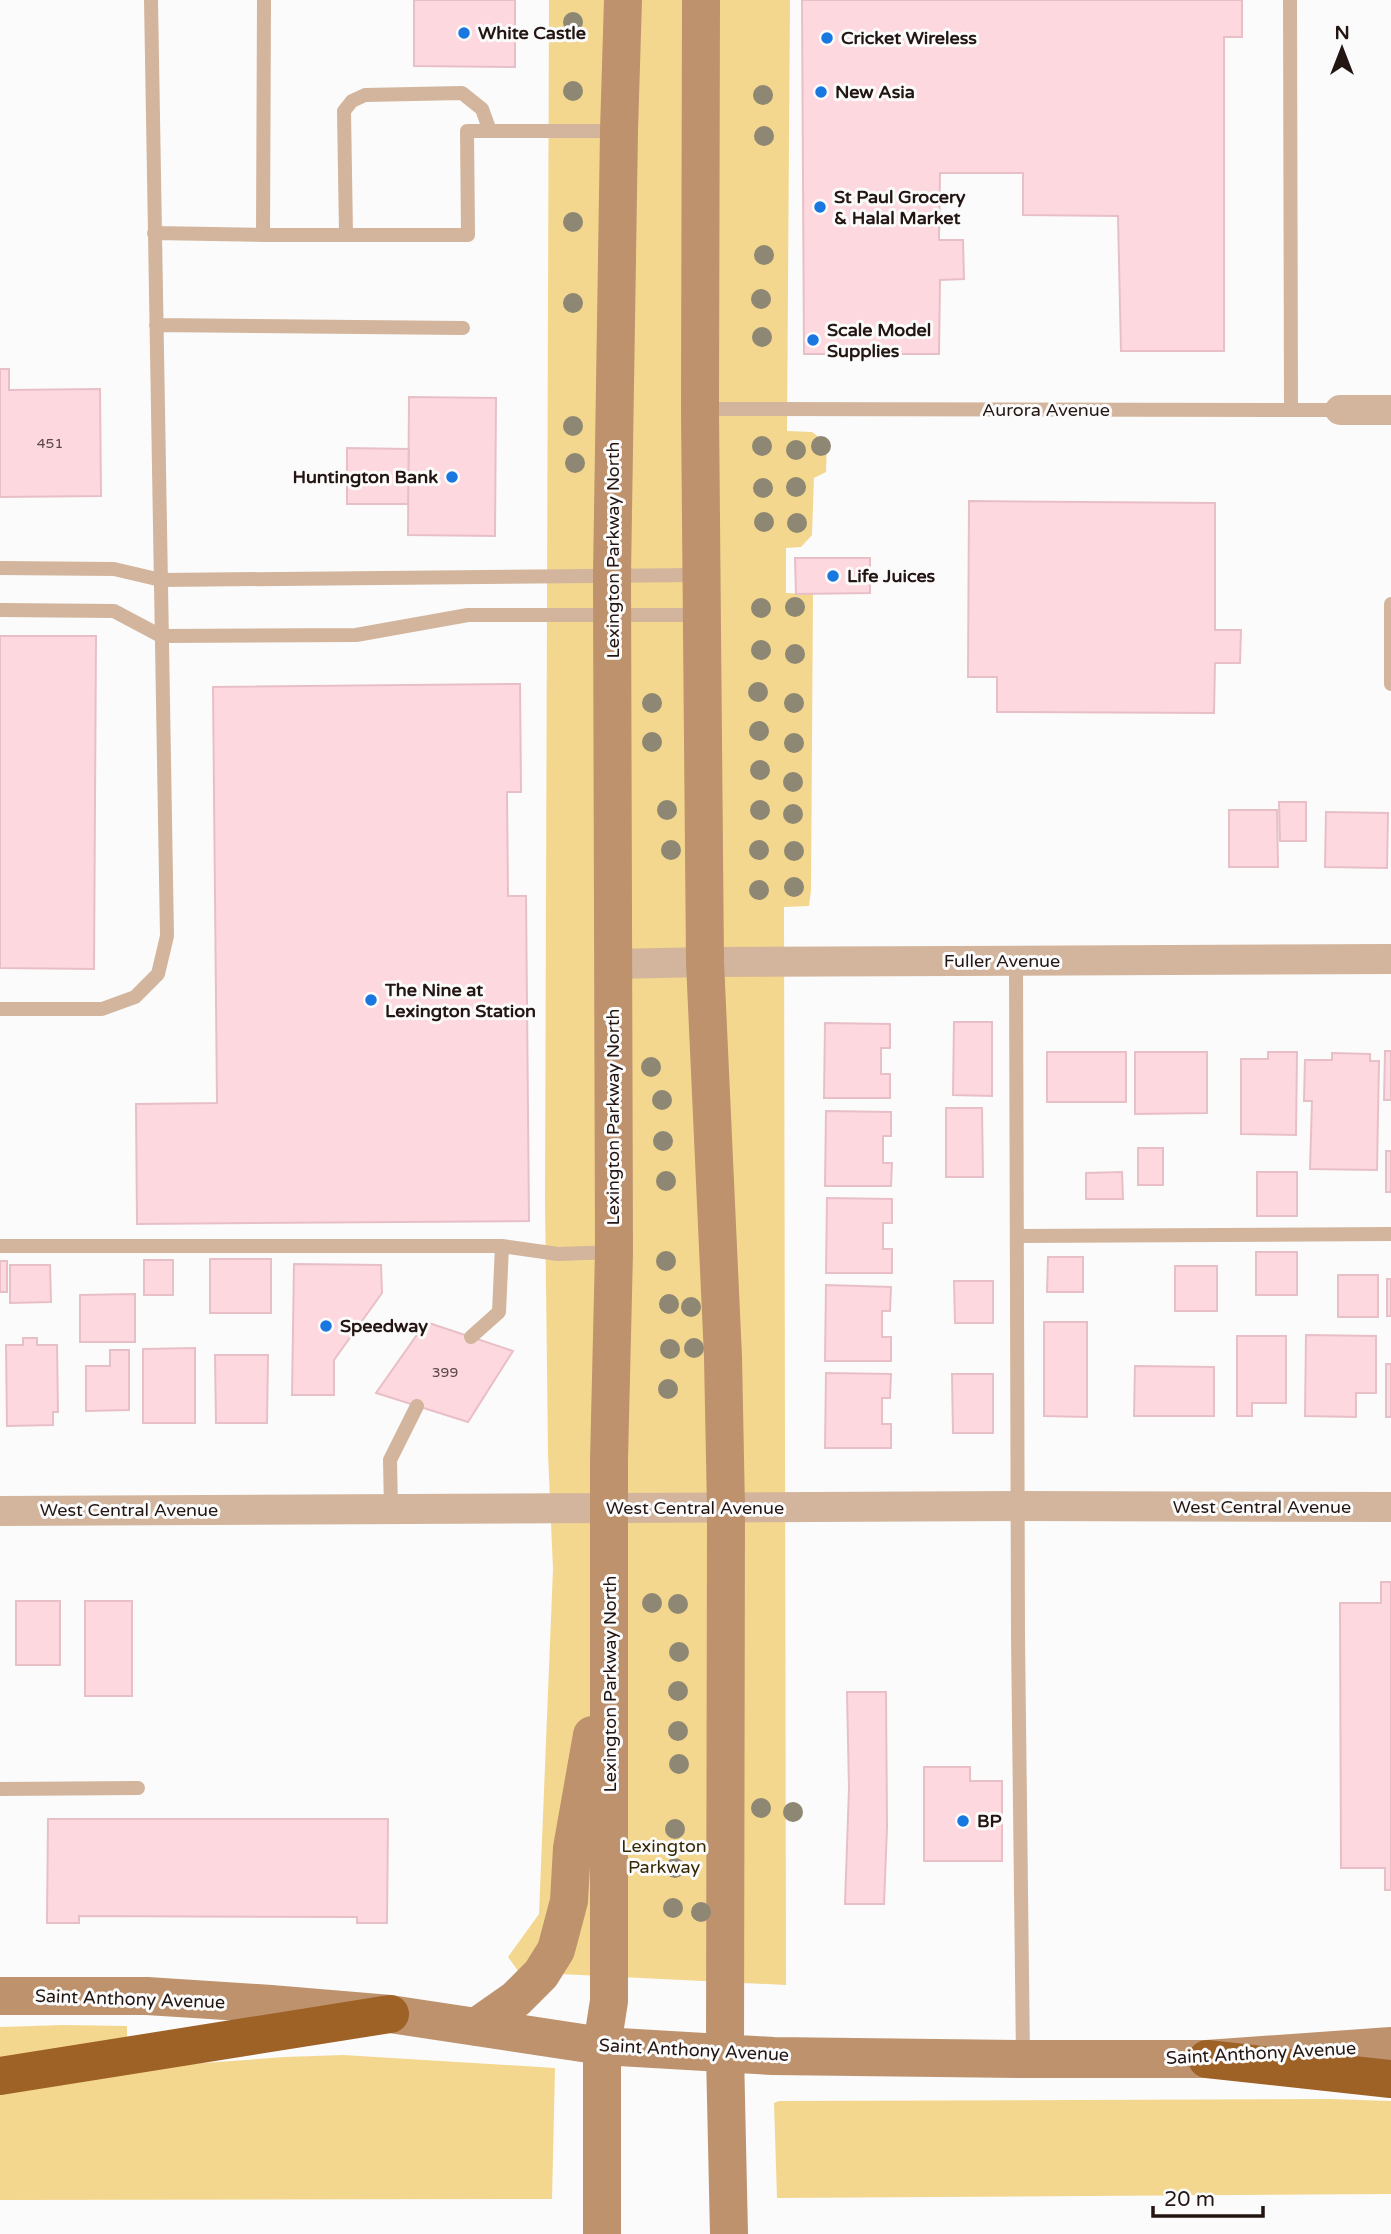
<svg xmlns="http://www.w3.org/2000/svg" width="1391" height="2234" viewBox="0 0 1391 2234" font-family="'Varela Round',sans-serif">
<rect width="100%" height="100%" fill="#fbfbfb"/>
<path fill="#f4d78f" d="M 549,0 L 790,0 L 787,431 L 812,432 L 827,443 L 826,472 L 814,478 L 812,535 L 801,547 L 786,548 L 786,593 L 813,594 L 811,890 L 809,906 L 784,907 L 786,1985 L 519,1972 L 508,1957 L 539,1914 L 553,1569 L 548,1454 L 545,1200 Z
M 63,2025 L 127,2026 L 127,2037 L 0,2060 L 0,2027 Z
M 343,2055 L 555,2068 L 552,2199 L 0,2200 L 0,2093 L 176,2065 L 285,2057 Z
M 1330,2099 L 1391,2101 L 1391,2194 L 777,2198 L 774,2103 L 779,2101 Z"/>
<path fill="#fed8df" stroke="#e8bfc7" stroke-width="2" d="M 414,0 L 515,0 L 515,67 L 414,66 Z
M 802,0 L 1242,0 L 1242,37 L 1224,37 L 1224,351 L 1121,351 L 1118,216 L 1023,215 L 1023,173 L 940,173 L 939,240 L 963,240 L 964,279 L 940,280 L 939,354 L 804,354 Z
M 0,369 L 9,369 L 9,390 L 100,389 L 101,496 L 0,497 Z
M 409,397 L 496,398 L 495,536 L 408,535 Z
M 347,448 L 409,449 L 408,504 L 347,504 Z
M 969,501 L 1215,503 L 1215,630 L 1241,630 L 1240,663 L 1215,663 L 1214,713 L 997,712 L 997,677 L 968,677 Z
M 795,558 L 870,558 L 870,593 L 796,594 Z
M 0,636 L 96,636 L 94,969 L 0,968 Z
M 520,684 L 521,792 L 507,792 L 508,896 L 526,896 L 529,1221 L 137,1224 L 136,1104 L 217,1103 L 213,687 Z
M 1279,802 L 1306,802 L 1306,841 L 1280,841 Z
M 1229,810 L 1277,810 L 1278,867 L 1229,867 Z
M 1326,812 L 1388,813 L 1387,868 L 1325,867 Z
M 954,1022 L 992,1022 L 992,1096 L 953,1095 Z
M 825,1023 L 890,1024 L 890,1048 L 881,1048 L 881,1074 L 890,1074 L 890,1098 L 824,1098 Z
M 1385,1051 L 1391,1051 L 1391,1100 L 1384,1100 Z
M 1047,1052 L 1126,1052 L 1126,1102 L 1047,1102 Z
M 1135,1052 L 1207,1052 L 1207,1113 L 1135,1114 Z
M 1268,1052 L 1297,1052 L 1296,1135 L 1241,1134 L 1241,1059 L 1268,1059 Z
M 1332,1053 L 1370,1054 L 1370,1061 L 1379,1061 L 1377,1170 L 1310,1169 L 1312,1101 L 1304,1101 L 1305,1060 L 1332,1060 Z
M 946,1108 L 982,1108 L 983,1177 L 946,1177 Z
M 826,1111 L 891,1112 L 891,1136 L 883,1136 L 883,1163 L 892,1163 L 891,1186 L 825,1186 Z
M 1138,1148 L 1163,1148 L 1163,1185 L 1138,1185 Z
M 1386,1151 L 1391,1151 L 1391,1192 L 1386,1192 Z
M 1122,1172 L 1123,1199 L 1086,1199 L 1086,1173 Z
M 1257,1172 L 1297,1172 L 1297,1216 L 1257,1216 Z
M 827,1198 L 892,1199 L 892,1223 L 883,1223 L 883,1249 L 892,1249 L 892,1273 L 826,1273 Z
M 1256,1252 L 1297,1252 L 1297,1295 L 1256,1295 Z
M 1048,1257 L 1083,1257 L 1083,1292 L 1047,1292 Z
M 210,1259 L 271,1259 L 271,1313 L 210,1313 Z
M 144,1260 L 173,1260 L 173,1295 L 144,1295 Z
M 0,1261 L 7,1261 L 7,1292 L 0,1292 Z
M 294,1264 L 381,1265 L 382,1293 L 334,1360 L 334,1395 L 292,1395 Z
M 10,1265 L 50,1265 L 51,1302 L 10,1303 Z
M 1175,1266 L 1217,1266 L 1217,1311 L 1175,1311 Z
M 1338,1275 L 1378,1275 L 1378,1317 L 1338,1317 Z
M 1387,1279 L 1391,1279 L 1391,1316 L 1387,1316 Z
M 954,1281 L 993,1281 L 993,1323 L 955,1323 Z
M 826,1285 L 891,1287 L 890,1311 L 882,1311 L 882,1337 L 891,1337 L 891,1361 L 825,1361 Z
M 135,1294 L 135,1342 L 80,1342 L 80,1295 Z
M 426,1322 L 513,1351 L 468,1422 L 376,1393 Z
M 1044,1322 L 1087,1322 L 1087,1417 L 1044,1416 Z
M 1306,1335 L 1376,1336 L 1376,1393 L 1356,1393 L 1356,1417 L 1305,1416 Z
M 1237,1336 L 1286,1336 L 1286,1403 L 1252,1403 L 1252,1416 L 1237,1416 Z
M 23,1338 L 37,1338 L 37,1345 L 57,1345 L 58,1412 L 53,1412 L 53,1425 L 7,1426 L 6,1345 L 23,1345 Z
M 195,1348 L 195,1423 L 143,1423 L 143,1349 Z
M 110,1350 L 129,1350 L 129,1410 L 86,1411 L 86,1366 L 110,1366 Z
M 215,1355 L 268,1355 L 267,1423 L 216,1423 Z
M 1386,1364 L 1391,1364 L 1391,1417 L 1386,1417 Z
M 1135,1366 L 1214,1367 L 1214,1416 L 1134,1416 Z
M 826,1373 L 891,1374 L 890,1398 L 882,1398 L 882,1424 L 891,1424 L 891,1448 L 825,1448 Z
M 952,1374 L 993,1374 L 993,1433 L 953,1433 Z
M 1381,1582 L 1391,1582 L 1391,1890 L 1385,1890 L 1385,1868 L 1341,1868 L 1340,1603 L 1381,1603 Z
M 16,1601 L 60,1601 L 60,1665 L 16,1665 Z
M 85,1601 L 132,1601 L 132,1696 L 85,1696 Z
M 847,1692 L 886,1692 L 887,1827 L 884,1904 L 845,1904 L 849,1788 Z
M 924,1767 L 970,1767 L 970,1781 L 1002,1781 L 1002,1861 L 924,1861 Z
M 48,1819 L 388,1819 L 387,1923 L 357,1923 L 357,1917 L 79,1916 L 79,1923 L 47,1923 Z"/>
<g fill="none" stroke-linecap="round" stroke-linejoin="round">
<path stroke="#d2b59c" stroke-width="14" d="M 264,0 L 263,235 L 468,235 L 467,131 L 619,131
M 1290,0 L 1291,410
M 154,233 L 263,235
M 346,234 L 344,111 L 352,101 L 365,95 L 462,93 L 482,109 L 490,131
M 156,325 L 463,328
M 701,409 L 1340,410
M 0,568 L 114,569 L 161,580 L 701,575
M 1391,604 L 1391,684
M 0,610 L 114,611 L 161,636 L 356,635 L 468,615 L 700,615
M 1016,961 L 1018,1637 L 1023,2058
M 0,1009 L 102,1009 L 135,997 L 158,974 L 167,936 L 151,0
M 1017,1236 L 1391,1234
M 0,1246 L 502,1246 L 558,1254 L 614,1252
M 471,1337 L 499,1312 L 502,1246
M 391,1509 L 390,1460 L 417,1406
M 0,1789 L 138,1788"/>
<path stroke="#d2b59c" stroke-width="30" d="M 1340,410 L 1391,410
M 612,964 L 705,962 L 1391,959
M 0,1511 L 1018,1506 L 1391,1507"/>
<path stroke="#bd926d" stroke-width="38" d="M 701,0 L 700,409 L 705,962 L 723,1357 L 726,1508 L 725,2054 L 729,2234
M 0,1996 L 147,1996 L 271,2004 L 390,2014 L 602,2046 L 773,2056 L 1023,2059 L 1207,2059 L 1391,2046
M 476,2027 L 516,1999 L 541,1974 L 556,1950 L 569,1901 L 572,1848 L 592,1735
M 602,2234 L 602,2046 L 609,2001 L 609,1461 L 614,1252 L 612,576 L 619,131 L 623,0"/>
<path stroke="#9e6227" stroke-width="38" d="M 1207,2059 L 1391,2079
M 0,2076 L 390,2014"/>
</g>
<g fill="#8e8773">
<circle cx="573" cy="22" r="10"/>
<circle cx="573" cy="91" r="10"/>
<circle cx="763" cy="95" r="10"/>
<circle cx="764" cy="136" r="10"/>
<circle cx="573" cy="222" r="10"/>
<circle cx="764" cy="255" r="10"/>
<circle cx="761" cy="299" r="10"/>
<circle cx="573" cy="303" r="10"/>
<circle cx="762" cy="337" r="10"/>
<circle cx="573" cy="426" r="10"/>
<circle cx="762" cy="446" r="10"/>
<circle cx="821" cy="446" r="10"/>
<circle cx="796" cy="450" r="10"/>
<circle cx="575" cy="463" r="10"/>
<circle cx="796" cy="487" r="10"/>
<circle cx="763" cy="488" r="10"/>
<circle cx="764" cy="522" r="10"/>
<circle cx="797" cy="523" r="10"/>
<circle cx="795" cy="607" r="10"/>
<circle cx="761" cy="608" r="10"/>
<circle cx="761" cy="650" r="10"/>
<circle cx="795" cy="654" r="10"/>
<circle cx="758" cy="692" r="10"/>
<circle cx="652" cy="703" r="10"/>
<circle cx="794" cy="703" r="10"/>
<circle cx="759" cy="731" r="10"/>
<circle cx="652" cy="742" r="10"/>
<circle cx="794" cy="743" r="10"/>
<circle cx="760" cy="770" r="10"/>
<circle cx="793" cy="782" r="10"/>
<circle cx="667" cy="810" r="10"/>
<circle cx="760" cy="810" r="10"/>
<circle cx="793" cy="814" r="10"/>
<circle cx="671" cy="850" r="10"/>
<circle cx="759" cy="850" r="10"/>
<circle cx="794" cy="851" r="10"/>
<circle cx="794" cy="887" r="10"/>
<circle cx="759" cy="890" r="10"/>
<circle cx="651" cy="1067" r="10"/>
<circle cx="662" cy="1100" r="10"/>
<circle cx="663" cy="1141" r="10"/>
<circle cx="666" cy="1181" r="10"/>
<circle cx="666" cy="1261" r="10"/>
<circle cx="669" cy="1304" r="10"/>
<circle cx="691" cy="1307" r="10"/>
<circle cx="694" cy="1348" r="10"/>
<circle cx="670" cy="1349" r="10"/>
<circle cx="668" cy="1389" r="10"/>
<circle cx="652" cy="1603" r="10"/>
<circle cx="678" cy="1604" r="10"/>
<circle cx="679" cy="1652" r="10"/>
<circle cx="678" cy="1691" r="10"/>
<circle cx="678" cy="1731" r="10"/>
<circle cx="679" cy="1764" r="10"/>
<circle cx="761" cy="1808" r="10"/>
<circle cx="793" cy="1812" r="10"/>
<circle cx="675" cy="1829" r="10"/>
<circle cx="675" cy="1868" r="10"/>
<circle cx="673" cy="1908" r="10"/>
<circle cx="701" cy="1912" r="10"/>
</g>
<g fill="#1977e0" stroke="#fbfbfb" stroke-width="2.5">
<circle cx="464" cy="33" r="7"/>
<circle cx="827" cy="38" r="7"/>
<circle cx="821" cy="92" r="7"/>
<circle cx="820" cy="207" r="7"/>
<circle cx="813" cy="340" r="7"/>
<circle cx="452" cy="477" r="7"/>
<circle cx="833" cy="576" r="7"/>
<circle cx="371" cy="1000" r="7"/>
<circle cx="326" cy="1326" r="7"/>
<circle cx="963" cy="1821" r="7"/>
</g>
<g text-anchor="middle" stroke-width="6" stroke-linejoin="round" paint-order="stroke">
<g font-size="14" fill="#5a4645">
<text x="50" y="448">451</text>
<text x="445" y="1377">399</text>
</g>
<g font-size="18" font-weight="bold" fill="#231512" stroke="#fbfbfb" text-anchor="start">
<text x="478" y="39">White Castle</text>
<text x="841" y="44">Cricket Wireless</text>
<text x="835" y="98">New Asia</text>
<text x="834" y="203">St Paul Grocery<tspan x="834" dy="21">&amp; Halal Market</tspan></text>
<text x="827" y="336">Scale Model<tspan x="827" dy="21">Supplies</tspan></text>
<text x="438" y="483" text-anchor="end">Huntington Bank</text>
<text x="847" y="582">Life Juices</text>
<text x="385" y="996">The Nine at<tspan x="385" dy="21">Lexington Station</tspan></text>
<text x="340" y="1332">Speedway</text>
<text x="977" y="1827">BP</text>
</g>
<g font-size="18" fill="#231512" stroke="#fbfbfb">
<text x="1046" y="416">Aurora Avenue</text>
<text transform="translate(613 550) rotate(-90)" y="6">Lexington Parkway North</text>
<text x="1002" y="967">Fuller Avenue</text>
<text transform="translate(613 1117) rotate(-90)" y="6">Lexington Parkway North</text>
<text x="1262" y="1513">West Central Avenue</text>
<text x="695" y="1514">West Central Avenue</text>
<text x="129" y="1516">West Central Avenue</text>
<text transform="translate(610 1684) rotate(-90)" y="6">Lexington Parkway North</text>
<text transform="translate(130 1999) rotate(2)" y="6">Saint Anthony Avenue</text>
<text transform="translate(694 2050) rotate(3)" y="6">Saint Anthony Avenue</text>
<text transform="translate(1261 2053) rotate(-3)" y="6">Saint Anthony Avenue</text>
</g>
<g font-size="18" fill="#352803" stroke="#fbfbfb">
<text x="664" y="1852">Lexington<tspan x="664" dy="21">Parkway</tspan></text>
</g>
</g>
<g transform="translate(1342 49)" stroke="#fbfbfb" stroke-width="5" paint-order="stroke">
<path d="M0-5L12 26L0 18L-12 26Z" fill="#231512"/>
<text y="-10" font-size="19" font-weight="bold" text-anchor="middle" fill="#231512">N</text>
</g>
<path d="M1153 2206v10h110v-10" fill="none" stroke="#231512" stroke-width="3.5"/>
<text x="1164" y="2206" font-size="21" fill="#231512" stroke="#fbfbfb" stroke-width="5" paint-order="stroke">20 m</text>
</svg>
